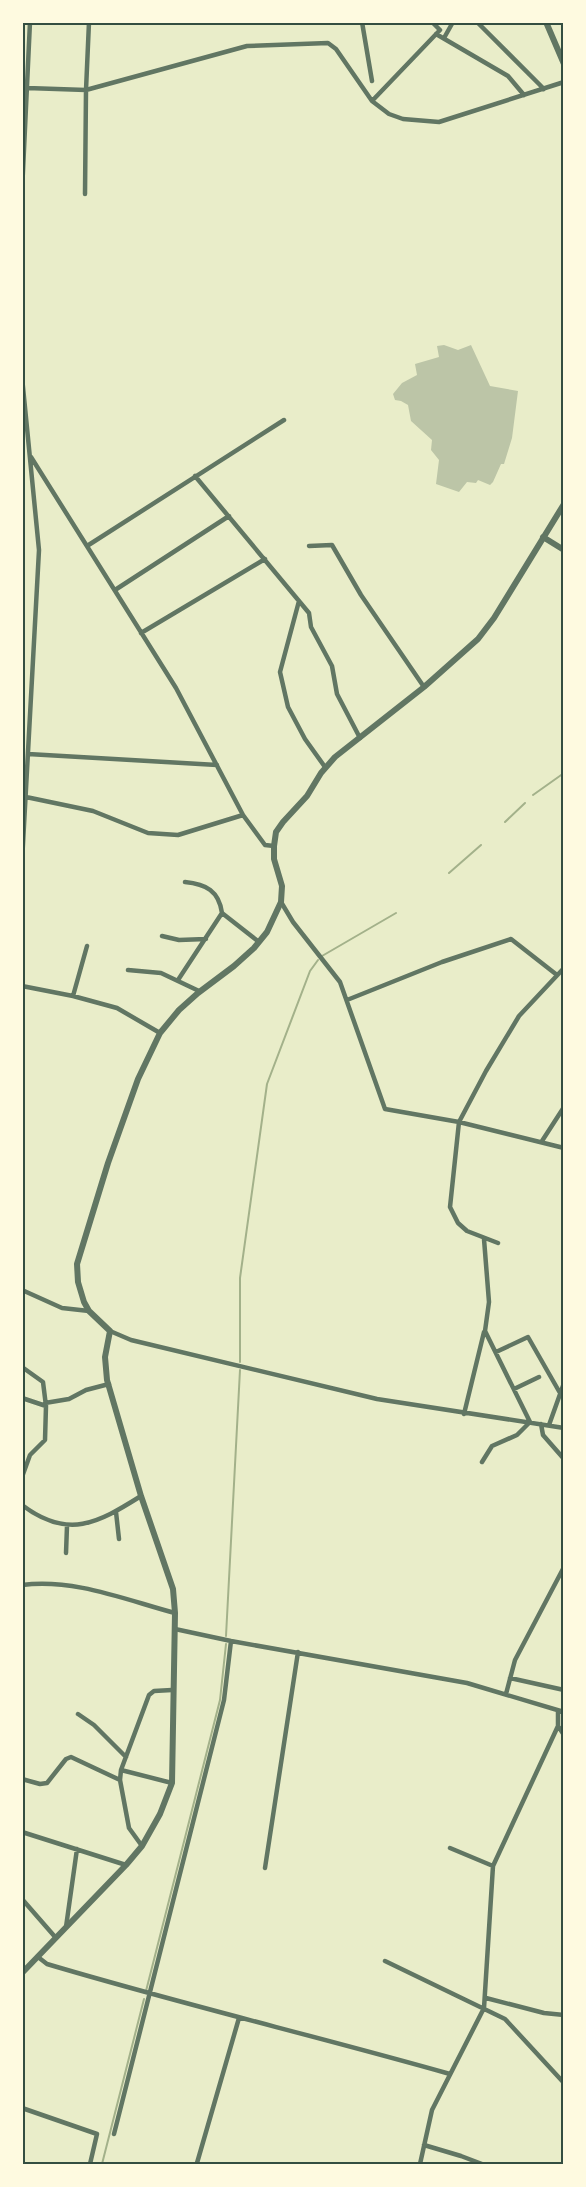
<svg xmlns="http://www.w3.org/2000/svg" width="586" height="2187" viewBox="0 0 586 2187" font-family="'DM Sans',sans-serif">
<rect width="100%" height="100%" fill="#e9edc9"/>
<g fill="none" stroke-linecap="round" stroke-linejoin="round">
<path stroke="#a3b18a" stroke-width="2" d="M 533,795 L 564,773
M 505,822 L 525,803
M 449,873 L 481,845
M 322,956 L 396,913
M 240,1362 L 240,1278 L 267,1084 L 310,971 L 318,960
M 226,1636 L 240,1370
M 146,1991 L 220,1700 L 226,1644
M 102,2164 L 144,1999"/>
</g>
<path fill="#bcc5a7" d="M 444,345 L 458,350 L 471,345 L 490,386 L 518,391 L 512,438 L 504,464 L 501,464 L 493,482 L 490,485 L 478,480 L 476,483 L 467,482 L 459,492 L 436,484 L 439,460 L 431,450 L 432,440 L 411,421 L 408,405 L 401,401 L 395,400 L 393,394 L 402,383 L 417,375 L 415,364 L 439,357 L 437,346 Z"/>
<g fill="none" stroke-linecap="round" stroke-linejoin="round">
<path stroke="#617663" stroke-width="4.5" d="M 362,22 L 372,81
M 477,22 L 544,89
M 436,34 L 508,76 L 524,95
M 444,38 L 453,22
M 27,88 L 86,90 L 247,46 L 328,43 L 336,49 L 372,101 L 389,114 L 403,119 L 439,122 L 564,82
M 372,101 L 440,30 L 432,22
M 22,192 L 30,22
M 85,194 L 86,90 L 89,22
M 22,377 L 39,550 L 22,862
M 31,457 L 176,688 L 243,815 L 265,845 L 274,846
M 195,476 L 309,613 L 311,627 L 332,666 L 337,694 L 360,738
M 87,546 L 284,420
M 309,546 L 332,545 L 361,595 L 424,687
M 115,590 L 229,516
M 299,601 L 280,672 L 288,707 L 305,739 L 325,767
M 141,633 L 265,559
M 28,754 L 217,765
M 26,797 L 93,811 L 148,833 L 178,835 L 243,815
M 281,902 L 293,922 L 340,982 L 385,1109 L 459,1122 L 564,1148
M 222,913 L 259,942
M 162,936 L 179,940 L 206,939
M 128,970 L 161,973 L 199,991
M 178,980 L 222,913 C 219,891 206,884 185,882
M 22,986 L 73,996 L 117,1008 L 160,1033
M 73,996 L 87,946
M 347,1000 L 442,962 L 511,939 L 557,975
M 542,1141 L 564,1107
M 498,1243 L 467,1231 L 458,1223 L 450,1207 L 459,1122 L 486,1071 L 519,1016 L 564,968
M 22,1290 L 62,1308 L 89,1311
M 110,1331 L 131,1340 L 377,1399 L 564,1428
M 496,1352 L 528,1337 L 560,1393
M 22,1367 L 43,1382 L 46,1406 L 45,1440 L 30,1455 L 22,1477
M 514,1389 L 539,1377
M 22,1398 L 46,1406
M 45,1403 L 69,1399 L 86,1390 L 109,1384
M 464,1414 L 484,1332
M 541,1424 L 543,1435 L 564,1459
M 549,1425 L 564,1383
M 482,1462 L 492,1446 L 517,1435 L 530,1422 L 485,1331 L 489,1302 L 484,1239
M 22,1505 C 68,1540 98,1523 141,1496
M 116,1512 L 119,1539
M 66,1553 L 67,1526
M 22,1585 C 73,1578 126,1600 175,1613
M 175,1629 L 231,1641 L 467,1683 L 564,1712
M 510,1678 L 564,1690
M 506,1694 L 515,1660 L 564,1567
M 78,1714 L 94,1725 L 126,1757
M 558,1726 L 564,1735
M 121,1770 L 172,1783
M 22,1779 L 40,1784 L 47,1783 L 66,1759 L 71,1757 L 120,1780
M 22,1832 L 126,1865
M 142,1846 L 129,1828 L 120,1780 L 121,1770 L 149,1695 L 154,1691 L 172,1690
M 450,1848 L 493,1866
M 265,1868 L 298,1652
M 22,1899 L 56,1938
M 66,1927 L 77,1849
M 38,1957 L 47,1964 C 181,2004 316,2036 450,2074
M 385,1961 L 505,2019 L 564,2083
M 486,1998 L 544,2013 L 564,2015
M 22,2108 L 97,2134 L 90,2164
M 114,2134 L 224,1700 L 231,1641
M 424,2145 L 461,2156 L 482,2164
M 197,2163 L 239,2018
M 420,2164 L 432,2110 L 484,2008 L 493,1866 L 558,1726 L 558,1711"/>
<path stroke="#617663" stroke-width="6" d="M 546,22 L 564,64
M 543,537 L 564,550
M 22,1973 L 126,1865 L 142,1846 L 160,1814 L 172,1783 L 175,1613 L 173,1589 L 141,1496 L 107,1380 L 105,1357 L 110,1331 L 89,1311 L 84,1302 L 78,1282 L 77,1264 L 108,1163 L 138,1079 L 160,1033 L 179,1010 L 198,993 L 234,966 L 254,948 L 267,932 L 281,902 L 282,886 L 274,859 L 274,846 L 276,832 L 283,822 L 307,796 L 321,773 L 335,757 L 424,687 L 478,639 L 494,618 L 564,504"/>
</g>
<rect width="586" height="2187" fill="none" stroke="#fefae0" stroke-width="48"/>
<rect x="24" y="24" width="538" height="2139" fill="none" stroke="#344e41" stroke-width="2"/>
</svg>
